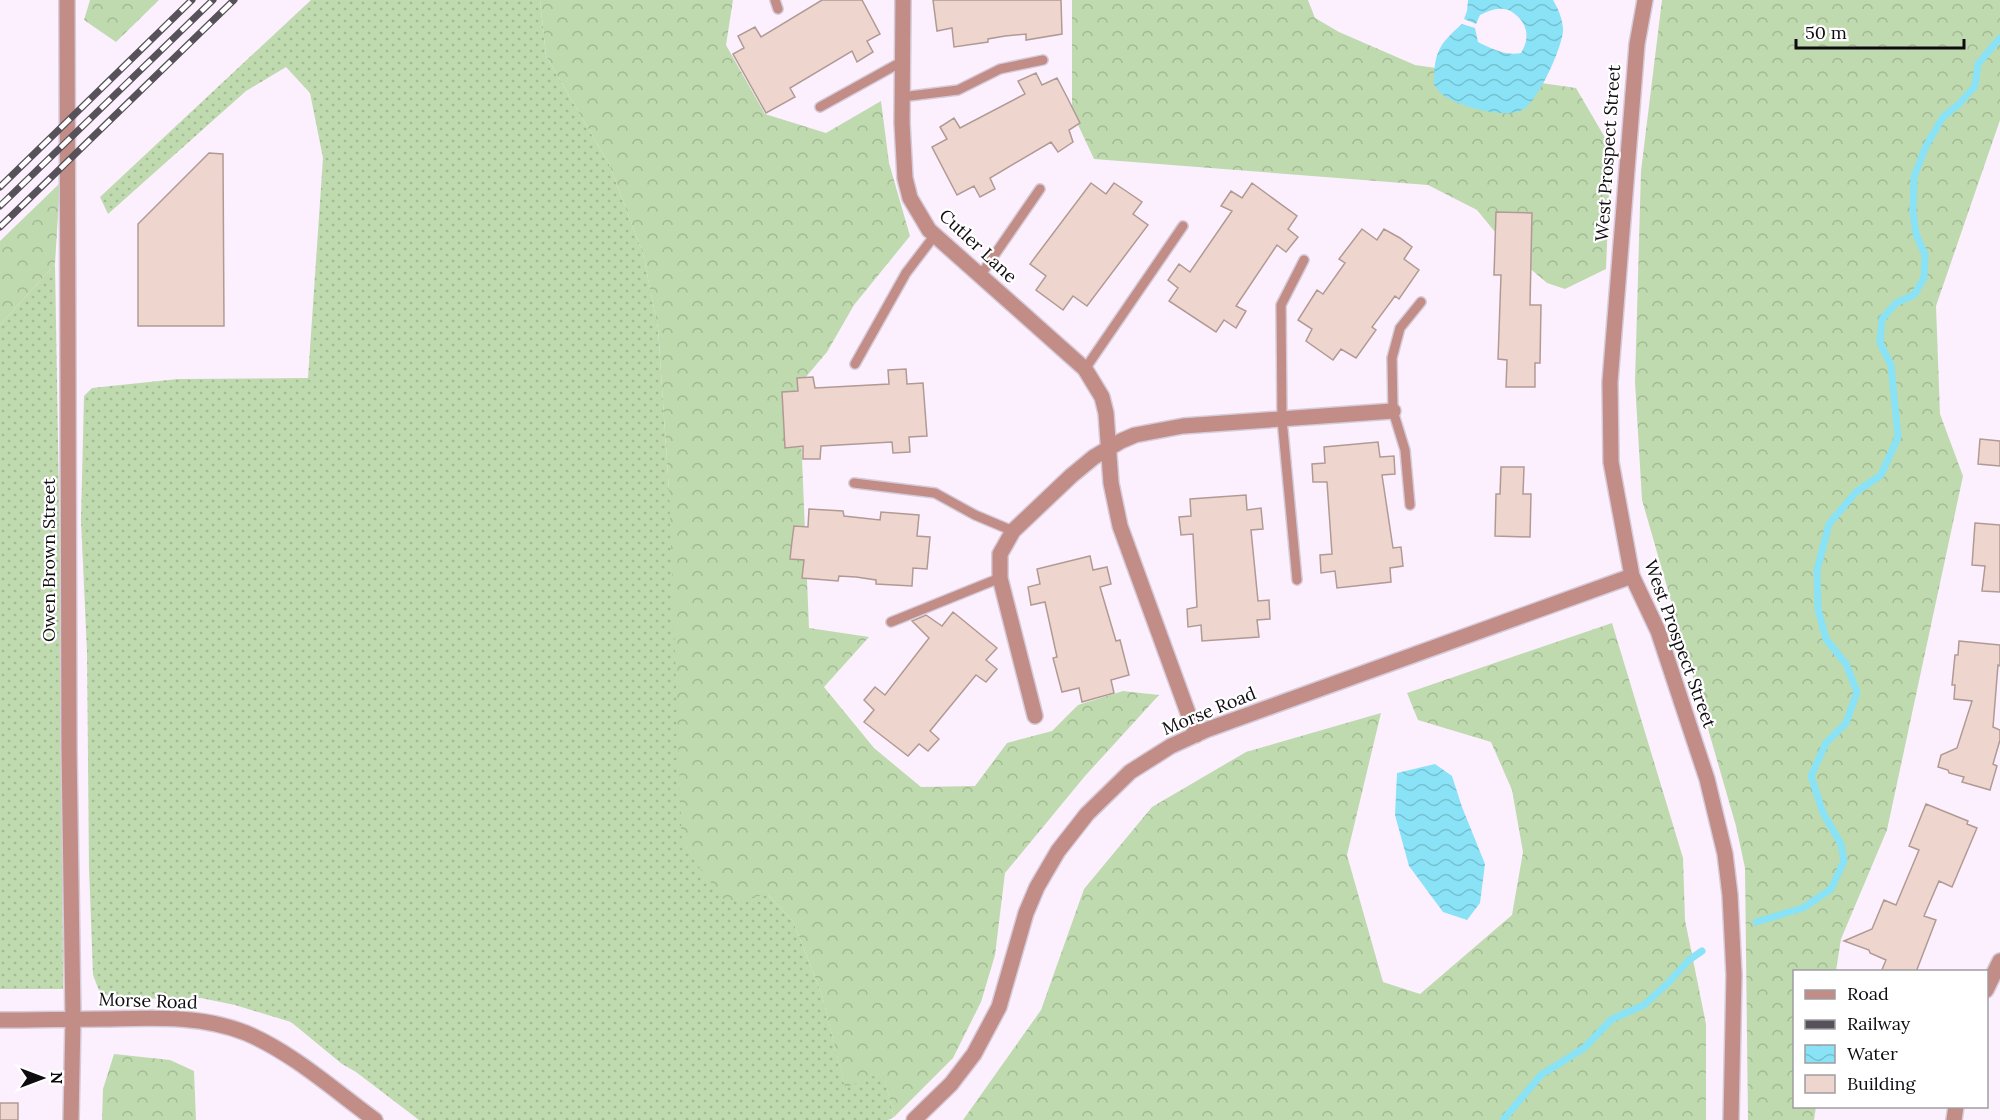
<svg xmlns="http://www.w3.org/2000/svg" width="2000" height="1120" viewBox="0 0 2000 1120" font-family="Lora,serif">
<defs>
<pattern id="grass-dots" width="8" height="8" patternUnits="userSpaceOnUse" patternTransform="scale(1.5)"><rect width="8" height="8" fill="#bfdaae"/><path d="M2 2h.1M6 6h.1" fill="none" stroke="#a3ba95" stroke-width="1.8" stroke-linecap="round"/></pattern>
<pattern id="forest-crowns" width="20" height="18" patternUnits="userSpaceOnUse" patternTransform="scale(1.5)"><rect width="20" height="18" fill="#bfdaae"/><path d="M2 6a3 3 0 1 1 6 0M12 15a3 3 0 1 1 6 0" fill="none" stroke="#a3ba95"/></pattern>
<pattern id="water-waves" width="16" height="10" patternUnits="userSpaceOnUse" patternTransform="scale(1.5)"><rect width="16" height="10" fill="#89e2f6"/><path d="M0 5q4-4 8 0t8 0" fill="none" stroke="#75c1d2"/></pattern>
</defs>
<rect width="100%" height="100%" fill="#fcf0ff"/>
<path fill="url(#grass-dots)" d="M 311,0 L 540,0 L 546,56 L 609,164 L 643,254 L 658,328 L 669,491 L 768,895 L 793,921 L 822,995 L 845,1087 L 883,1071 L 894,1117 L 888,1120 L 419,1120 L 356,1072 L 342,1064 L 291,1022 L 235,1005 L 201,998 L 119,999 L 100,993 L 93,975 L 89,867 L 87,652 L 81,520 L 84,396 L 92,388 L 178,379 L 308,378 L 323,158 L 310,93 L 286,67 L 246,91 L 108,214 L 100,197 Z
M 55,264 L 61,618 L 63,989 L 0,989 L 0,325 Z"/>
<path fill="url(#forest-crowns)" d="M 90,0 L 159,0 L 116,42 L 84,20 Z
M 540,0 L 733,0 L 726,45 L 765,114 L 826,133 L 881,101 L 889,163 L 910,236 L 854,305 L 827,352 L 799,385 L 809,628 L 869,637 L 824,687 L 874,748 L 921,787 L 975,786 L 1007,743 L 1052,731 L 1078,705 L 1123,691 L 1159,695 L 1085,776 L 1005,873 L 995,955 L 981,1002 L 953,1058 L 894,1117 L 883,1072 L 845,1088 L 822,995 L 793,921 L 768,895 L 725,901 L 682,845 L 669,491 L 658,328 L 643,254 L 609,164 L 546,56 Z
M 1072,0 L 1308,0 L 1315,18 L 1339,32 L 1415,65 L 1576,88 L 1611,148 L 1606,269 L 1565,289 L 1547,283 L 1514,255 L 1477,210 L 1428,185 L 1094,159 L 1072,112 Z
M 1662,0 L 2000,0 L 2000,120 L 1936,306 L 1940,414 L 1963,476 L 1887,830 L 1841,939 L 1836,971 L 1794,972 L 1794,1106 L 1816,1107 L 1814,1120 L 1748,1120 L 1745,868 L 1736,826 L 1642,500 L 1635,382 L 1641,171 Z
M 60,183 L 55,264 L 0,325 L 0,241 Z
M 1612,623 L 1683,858 L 1685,920 L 1706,1024 L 1706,1120 L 963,1120 L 1041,1010 L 1084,889 L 1152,807 L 1246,752 L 1381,713 L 1347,855 L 1383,982 L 1420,994 L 1512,915 L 1523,852 L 1512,790 L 1491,742 L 1418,720 L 1407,693 Z
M 114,1054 L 170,1060 L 194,1071 L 196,1120 L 102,1120 L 103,1089 Z"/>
<path fill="url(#water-waves)" d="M 1468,0 L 1553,0 C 1558,8 1563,20 1563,30 C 1563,46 1537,104 1522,110 C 1504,119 1460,107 1443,95 C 1440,93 1437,88 1434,85 C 1434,53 1438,45 1462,24 L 1475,28 L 1478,42 C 1492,49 1506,56 1521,53 C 1531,37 1527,22 1512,12 C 1509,10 1507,9 1503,9 C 1495,8 1487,12 1480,15 L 1476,24 L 1464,19 L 1467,11 Z
M 1435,764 L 1452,776 L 1462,807 L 1485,864 L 1480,903 L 1467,920 L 1443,912 L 1409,866 L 1395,815 L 1397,773 Z"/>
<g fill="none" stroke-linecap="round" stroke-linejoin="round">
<path stroke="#89e2f6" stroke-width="7" d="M 1756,922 L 1803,908 L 1831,889 L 1844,861 L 1841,844 L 1823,813 L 1811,776 L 1826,743 L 1846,723 L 1857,692 L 1846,664 L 1826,639 L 1818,609 L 1817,570 L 1829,524 L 1856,492 L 1881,475 L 1898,437 L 1891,365 L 1880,343 L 1882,319 L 1896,303 L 1914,295 L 1924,278 L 1925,255 L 1916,234 L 1913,212 L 1914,177 L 1926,146 L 1943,117 L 1959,104 L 1975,86 L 1978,64 L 2000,38
M 1503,1120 L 1541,1075 L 1584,1048 L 1612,1019 L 1644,1005 L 1667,984 L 1689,960 L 1702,951"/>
</g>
<path fill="#eed6cf" stroke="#b19a94" stroke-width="1.5" d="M 822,0 L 862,0 L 880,34 L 867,41 L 873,52 L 857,62 L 852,51 L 790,88 L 795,97 L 766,113 L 733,54 L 744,48 L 738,36 L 755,27 L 761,37 Z
M 933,0 L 1061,0 L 1062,34 L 1026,40 L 1026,34 L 1005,36 L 988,39 L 988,42 L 954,47 L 952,28 L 937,31 Z
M 1036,73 L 1042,85 L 1057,78 L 1068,99 L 1080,123 L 1069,130 L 1073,142 L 1058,152 L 1051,142 L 990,178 L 995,189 L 980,197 L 974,186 L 957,195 L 932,147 L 947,139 L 940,127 L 954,118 L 960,128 L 1025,94 L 1018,81 Z
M 209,153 L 223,154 L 224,326 L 138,326 L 138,224 Z
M 1091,183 L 1106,194 L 1114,183 L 1126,191 L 1142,202 L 1133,214 L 1148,225 L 1087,306 L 1073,296 L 1063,310 L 1036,290 L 1046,276 L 1030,264 Z
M 1252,183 L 1297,216 L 1288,229 L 1298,237 L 1286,252 L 1277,245 L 1236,306 L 1246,311 L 1236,328 L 1224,320 L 1216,332 L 1169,301 L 1178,288 L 1168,280 L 1179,264 L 1190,272 L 1232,211 L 1221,206 L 1231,191 L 1242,198 Z
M 1496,212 L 1532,213 L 1530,305 L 1541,305 L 1540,363 L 1535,363 L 1535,387 L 1506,387 L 1507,360 L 1498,359 L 1501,275 L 1494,275 Z
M 1362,229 L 1377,240 L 1384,229 L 1400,238 L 1412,247 L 1404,259 L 1419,270 L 1399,299 L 1395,296 L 1372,327 L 1376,330 L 1356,358 L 1341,349 L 1333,360 L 1306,341 L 1312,329 L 1298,320 L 1317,290 L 1323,294 L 1345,263 L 1339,259 Z
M 906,369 L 907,384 L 923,383 L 927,436 L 909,437 L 910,452 L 893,453 L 892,442 L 821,446 L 820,459 L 803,459 L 803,446 L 785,448 L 782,392 L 798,391 L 797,378 L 813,377 L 815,388 L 889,384 L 888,370 Z
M 1980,439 L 2000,441 L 2000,466 L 1978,464 Z
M 1378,442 L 1380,457 L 1394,456 L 1395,474 L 1382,475 L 1393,548 L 1401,547 L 1403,566 L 1390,568 L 1391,582 L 1337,588 L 1335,571 L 1321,573 L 1320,555 L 1332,554 L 1327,482 L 1313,482 L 1312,464 L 1325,463 L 1324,447 Z
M 1501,467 L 1524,467 L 1523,494 L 1531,494 L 1530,537 L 1495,536 L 1496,494 L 1500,494 Z
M 1246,495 L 1247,510 L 1261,508 L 1263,529 L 1251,530 L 1258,601 L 1269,600 L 1270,619 L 1257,620 L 1259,637 L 1202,641 L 1201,625 L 1188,627 L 1187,609 L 1197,607 L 1193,534 L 1181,535 L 1179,517 L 1191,516 L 1190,499 Z
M 809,509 L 843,511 L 844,516 L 880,520 L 881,512 L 919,515 L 917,536 L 930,537 L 927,569 L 913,568 L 912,586 L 876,584 L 876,580 L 856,577 L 839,576 L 838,581 L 802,578 L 804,560 L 790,559 L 792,541 L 794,526 L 808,527 Z
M 1975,523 L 2000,525 L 2000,592 L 1982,591 L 1985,566 L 1972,565 Z
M 1090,556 L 1093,570 L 1107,567 L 1111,584 L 1100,587 L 1116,641 L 1120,640 L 1129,675 L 1111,680 L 1114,693 L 1082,702 L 1079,688 L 1062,692 L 1053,658 L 1057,657 L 1045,602 L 1031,605 L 1028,587 L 1040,584 L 1037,569 Z
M 953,612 L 997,648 L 986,660 L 997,669 L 986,682 L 976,675 L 930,731 L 939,739 L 928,751 L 919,744 L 908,756 L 864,722 L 874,710 L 864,700 L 875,687 L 885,695 L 929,638 L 912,621 L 926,615 L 942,626 Z
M 1959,641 L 2000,645 L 2000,666 L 1998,665 L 1993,727 L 2000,730 L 2000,740 L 1993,764 L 1997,766 L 1990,790 L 1962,782 L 1964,777 L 1949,773 L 1948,770 L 1938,767 L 1941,755 L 1957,748 L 1972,701 L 1954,699 L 1955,685 L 1952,685 L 1955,655 L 1958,655 Z
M 1926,804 L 1968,821 L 1967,824 L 1977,828 L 1952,887 L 1939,881 L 1924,916 L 1936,920 L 1916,972 L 1881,972 L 1886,960 L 1870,953 L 1869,950 L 1844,941 L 1872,929 L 1884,900 L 1896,905 L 1919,850 L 1909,846 Z
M 0,1103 L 18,1103 L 18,1120 L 0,1120 Z"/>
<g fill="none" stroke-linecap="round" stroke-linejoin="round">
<g stroke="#d6cbd9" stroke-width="12">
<path id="service" d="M 775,0 L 778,9
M 902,97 L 958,90 L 1000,69 L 1043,60
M 820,107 L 903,61
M 980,276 L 1040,189
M 855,364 L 906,273 L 935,235
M 1085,369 L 1183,226
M 854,483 L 935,493 L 975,515 L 1013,531
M 1410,505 L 1405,450 L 1393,411 L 1392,358 L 1400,328 L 1421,302
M 1297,580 L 1282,419 L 1281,305 L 1304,260
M 891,622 L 1000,578"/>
</g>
<g stroke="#d6cbd9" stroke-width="18">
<path id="minor" d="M 67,0 L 69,748 L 73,1019 L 71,1120
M 903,0 L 902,123 L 905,178 L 910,198 L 929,230 L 1085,369 L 1102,397 L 1106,413 L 1111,483 L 1120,526 L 1196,735
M 1035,716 L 1000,578 L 1000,554 L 1013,531 L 1071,476 L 1094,457 L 1121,441 L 1135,435 L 1183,426 L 1393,411
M 1986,990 L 2000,961
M 0,1020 C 35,1020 70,1019 105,1019 C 153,1018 201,1015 246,1033 C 293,1053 334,1090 375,1120
M 914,1120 L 951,1084 L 974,1054 L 999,1007 L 1026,913 L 1037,887 L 1058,851 L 1087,814 L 1130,772 L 1171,746 L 1206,730 L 1632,576
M 1954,1120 L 1956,1106"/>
</g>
<g stroke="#d6cbd9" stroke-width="18">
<path id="tertiary" d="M 1645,0 L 1637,44 L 1610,382 L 1611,462 L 1632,576 L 1658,631 L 1707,779 L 1725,854 L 1730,895 L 1734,975 L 1731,1120"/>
</g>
<use href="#service" stroke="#c28c87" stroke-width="9"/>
<use href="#minor" stroke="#c28c87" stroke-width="15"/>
<use href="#tertiary" stroke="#c28c87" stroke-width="15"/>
<g stroke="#57515a" stroke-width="7">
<path id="rail" d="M 0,187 L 192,0
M 0,206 L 213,0
M 0,227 L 234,0"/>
</g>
<use href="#rail" stroke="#fff" stroke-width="4.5" stroke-dasharray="14" stroke-linecap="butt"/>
</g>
<g text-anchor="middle" stroke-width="4.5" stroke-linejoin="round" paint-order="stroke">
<g font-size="18" fill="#0f0b11" stroke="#fff">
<text transform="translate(1608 153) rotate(-86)" y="6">West Prospect Street</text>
<text transform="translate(978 246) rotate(43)" y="6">Cutler Lane</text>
<text transform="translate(49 560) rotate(-90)" y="6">Owen Brown Street</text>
<text transform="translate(1680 644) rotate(70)" y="6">West Prospect Street</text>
<text transform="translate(1209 711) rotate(-22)" y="6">Morse Road</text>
<text transform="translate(148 1001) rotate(2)" y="6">Morse Road</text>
</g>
</g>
<rect x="1793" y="970" width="195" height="138" fill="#ffffff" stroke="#9f9da0" stroke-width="1.5"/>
<rect x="1805" y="990" width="30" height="9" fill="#c28c87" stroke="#9f9da0" stroke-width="1.5"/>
<text x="1847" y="1000" font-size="18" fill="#0f0b11">Road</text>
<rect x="1805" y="1020" width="30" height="9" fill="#57515a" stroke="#9f9da0" stroke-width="1.5"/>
<text x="1847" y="1030" font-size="18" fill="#0f0b11">Railway</text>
<rect x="1805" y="1045" width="30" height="18" fill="url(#water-waves)" stroke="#9f9da0" stroke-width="1.5"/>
<text x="1847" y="1060" font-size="18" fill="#0f0b11">Water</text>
<rect x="1805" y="1075" width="30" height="18" fill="#eed6cf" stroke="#9f9da0" stroke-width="1.5"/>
<text x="1847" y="1090" font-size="18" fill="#0f0b11">Building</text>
<g transform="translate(42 1078) rotate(90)" stroke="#ffffff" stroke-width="4.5" paint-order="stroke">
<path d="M0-4.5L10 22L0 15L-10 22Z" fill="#0f0b11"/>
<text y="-9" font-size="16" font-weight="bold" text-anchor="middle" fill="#0f0b11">N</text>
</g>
<path d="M1796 39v9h168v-9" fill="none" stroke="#0f0b11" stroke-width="3"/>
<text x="1805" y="39" font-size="18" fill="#0f0b11" stroke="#ffffff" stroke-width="4.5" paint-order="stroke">50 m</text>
</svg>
